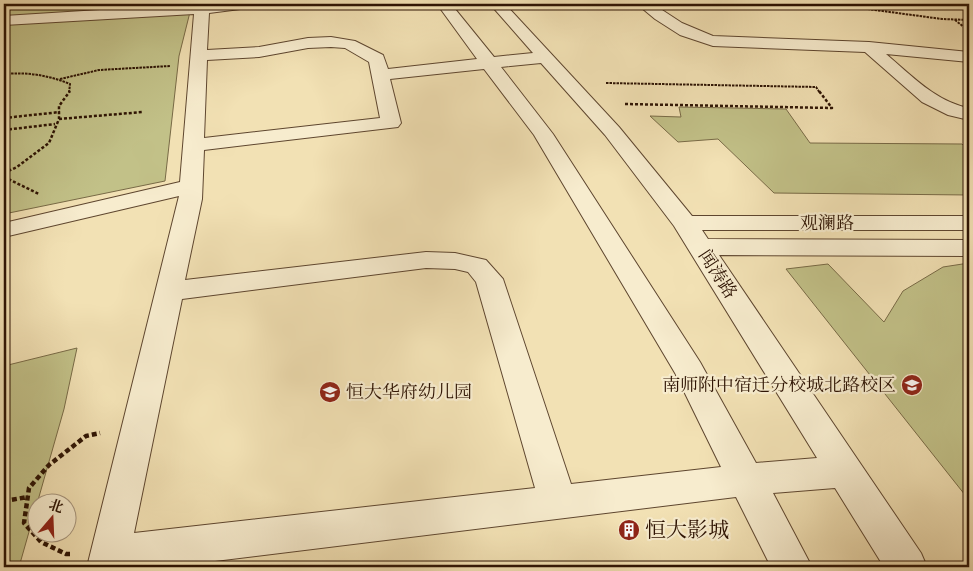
<svg xmlns="http://www.w3.org/2000/svg" width="973" height="571" viewBox="0 0 973 571" font-family="'EB Garamond','Noto Serif SC',serif">
<rect width="100%" height="100%" fill="#f2e1b4"/>
<filter id="stains"><feTurbulence type="fractalNoise" baseFrequency=".004" numOctaves="4"/><feColorMatrix values="0 0 0 0 .2 0 0 0 0 .09 0 0 0 0 .02 0 0 0 .5 -.17"/></filter>
<radialGradient id="worn" r=".72"><stop offset=".6" stop-color="#630" stop-opacity="0"/><stop offset="1" stop-color="#630" stop-opacity=".3"/></radialGradient>
<path fill="#c2c188" stroke="#786a46" d="M 4,4 L 192,4 L 179,56 L 165,181 L 4,214 Z
M 679,107 L 786,109 L 810,143 L 962,144 L 969,151 L 969,195 L 774,193 L 718,139 L 678,142 L 650,116 L 681,117 Z
M 969,263 L 969,500 L 786,269 L 828,264 L 884,322 L 903,291 L 943,267 Z
M 77,348 L 64,409 L 19,567 L 4,567 L 4,366 Z"/>
<g fill="none" stroke-linecap="round" stroke-linejoin="round">
<g stroke="#5e462f" stroke-width="2">
<path id="minor" d="M 195,4 L 255,4 L 253,7 L 248,8 L 209,13 L 207,50 L 259,47 L 308,38 L 331,37 L 355,41 L 383,55 L 388,69 L 477,59 L 437,4 L 451,4 L 494,57 L 533,53 L 490,4 L 505,4 L 619,127 L 692,216 L 969,216 L 969,230 L 702,230 L 708,239 L 969,240 L 969,256 L 719,255 L 921,553 L 927,567 L 884,567 L 835,488 L 773,493 L 812,567 L 771,567 L 736,497 L 166,567 L 87,567 L 179,196 L 4,237 L 4,223 L 180,182 L 194,14 L 4,25 L 4,16 ZM 331,47 L 345,48 L 369,62 L 380,118 L 204,138 L 207,60 L 259,57 L 308,48 ZM 541,63 L 605,135 L 674,226 L 817,458 L 756,463 L 700,362 L 553,134 L 501,67 ZM 484,69 L 534,135 L 675,373 L 721,467 L 571,484 L 503,279 L 486,260 L 455,253 L 426,252 L 185,280 L 202,199 L 204,150 L 398,127 L 401,123 L 390,79 ZM 426,268 L 455,269 L 468,272 L 476,282 L 535,488 L 134,533 L 182,299 Z
M 637,4 L 653,4 L 682,23 L 713,36 L 869,42 L 969,52 L 969,62 L 886,54 C 911,75 936,102 969,108 L 969,120 L 948,115 L 922,102 L 865,52 L 713,46 L 680,35 L 655,19 Z"/>
</g>
<path stroke="#2d1303" stroke-width="2" stroke-dasharray="2.5 1" stroke-linecap="butt" d="M 869,4 L 860,8 L 942,19 L 969,20
M 955,20 L 969,31
M 4,74 C 27,72 48,75 70,84 L 69,93
M 60,79 L 99,70 L 170,66
M 606,83 L 816,87 L 820,93"/>
<path stroke="#2d1303" stroke-width="2.5" stroke-dasharray="3 2" stroke-linecap="butt" d="M 625,104 L 832,108 L 819,91
M 4,118 L 60,112
M 59,119 L 143,112
M 4,130 L 55,124
M 4,173 L 17,167 L 49,143 L 59,119 L 59,106 L 70,91
M 4,177 L 39,194"/>
<path stroke="#2d1303" stroke-width="4.5" stroke-dasharray="5 3" stroke-linecap="butt" d="M 4,501 L 28,497
M 70,554 L 66,554 L 41,542 L 24,523 L 29,488 L 49,465 L 86,436 L 100,433"/>
<use href="#minor" fill="#f7ecce" fill-rule="evenodd"/>
</g>
<defs>
<g id="school-disc" transform="scale(1.125)"><circle r="9.5" fill="#8f2418" stroke="#f7ecce"/><path d="M0-5L7-2L0 1L-7-2ZM-4 1L0 2.5L4 1V4Q0 6-4 4Z" fill="#fff"/></g>
<g id="building-disc" transform="scale(1.125)"><circle r="9.5" fill="#8f2418" stroke="#f7ecce"/><path d="M-4-6H4V6H1V3H-1V6H-4ZM-2.5-4.3h1.7v1.8h-1.7ZM.8-4.3h1.7v1.8H.8ZM-2.5-1h1.7V.8h-1.7ZM.8-1h1.7V.8H.8Z" fill="#fff"/></g>
</defs>
<g fill-rule="evenodd">
<use href="#school-disc" x="912" y="385"/>
<use href="#school-disc" x="330" y="392"/>
<use href="#building-disc" x="629" y="530"/>
</g>
<g text-anchor="middle" stroke-width="4.5" stroke-linejoin="round" paint-order="stroke">
<g font-size="18" fill="#2d1303" stroke="#f7ecce">
<text x="827" y="229">观澜路</text>
<text transform="translate(718 274) rotate(57)" y="6">闻涛路</text>
</g>
<g font-size="18" fill="#2d1303" stroke="#f7ecce" text-anchor="end">
<text x="896" y="391">南师附中宿迁分校城北路校区</text>
<text x="346" y="398" text-anchor="start">恒大华府幼儿园</text>
</g>
<g font-size="21" fill="#2d1303" stroke="#f7ecce" text-anchor="start">
<text x="645" y="537">恒大影城</text>
</g>
</g>
<rect width="973" height="571" fill="none" stroke="#f2e1b4" stroke-width="20"/>
<rect x="5" y="5" width="963" height="561" fill="none" stroke="#2d1303" stroke-width="2.5"/>
<rect x="10" y="10" width="953" height="551" fill="none" stroke="#2d1303"/>
<g transform="translate(52 518) rotate(19)"><circle r="24" fill="#f7ecce" stroke="#a6957d"/>
<path d="M0-4L9 19L0 12L-9 19Z" fill="#8f2418"/>
<text y="-8" font-size="14" font-weight="bold" text-anchor="middle" fill="#2d1303">北</text>
</g>
<rect width="100%" height="100%" filter="url(#stains)"/>
<rect width="100%" height="100%" fill="url(#worn)"/>
</svg>
